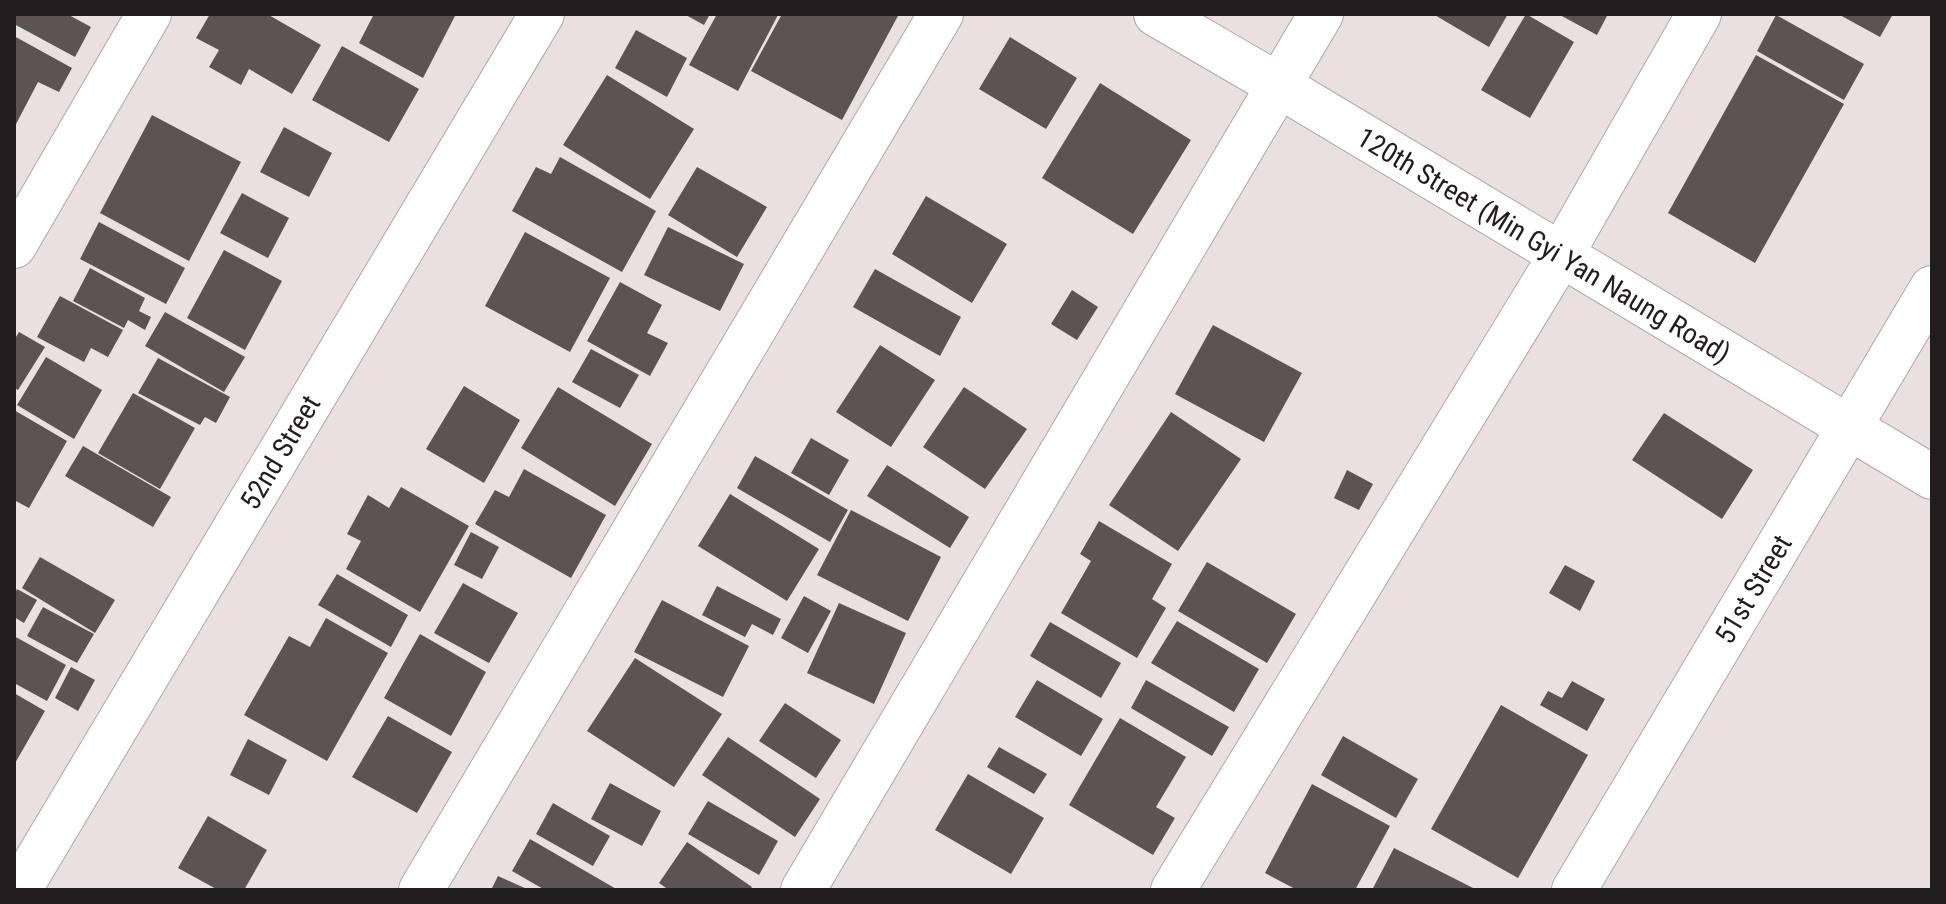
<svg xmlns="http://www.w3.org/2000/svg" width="1946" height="904" viewBox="0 0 1946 904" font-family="'Roboto Condensed',sans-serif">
<rect width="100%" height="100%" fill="#eae0e2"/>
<path fill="#5b5354" d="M 14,14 L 67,14 L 91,27 L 75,57 L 14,24 Z
M 210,14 L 267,14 L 321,45 L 292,94 L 249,69 L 241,85 L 209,67 L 219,50 L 196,38 Z
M 374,14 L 456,14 L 423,78 L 359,43 Z
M 684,14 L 710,14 L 704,25 Z
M 717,14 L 778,15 L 738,91 L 689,65 Z
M 782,14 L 899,14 L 842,120 L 751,71 Z
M 1433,14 L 1508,14 L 1489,47 Z
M 1526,14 L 1574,42 L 1530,118 L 1481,90 Z
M 1558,14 L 1608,14 L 1597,35 Z
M 1838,14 L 1893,14 L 1880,37 Z
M 1776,15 L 1864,64 L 1844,100 L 1757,51 Z
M 636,30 L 687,58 L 667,97 L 615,68 Z
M 14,36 L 72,68 L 59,92 L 38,82 L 14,128 Z
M 1010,37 L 1077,78 L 1046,129 L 979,89 Z
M 342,46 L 419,89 L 389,142 L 312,100 Z
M 1756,55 L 1844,104 L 1755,263 L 1668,213 Z
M 607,75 L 694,129 L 650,199 L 563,145 Z
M 1100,83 L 1191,140 L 1133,234 L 1042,178 Z
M 152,115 L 241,162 L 189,261 L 100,213 Z
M 284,127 L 332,153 L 309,197 L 260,172 Z
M 560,157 L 656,211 L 622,272 L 512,211 L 536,167 L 551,174 Z
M 697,167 L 767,207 L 737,257 L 668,215 Z
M 242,193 L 289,218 L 268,258 L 220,233 Z
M 926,196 L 1007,244 L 972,303 L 892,254 Z
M 99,222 L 185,268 L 166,304 L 80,259 Z
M 668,227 L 744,264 L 720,311 L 644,275 Z
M 525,232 L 610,278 L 570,352 L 485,306 Z
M 224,250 L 282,281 L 245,350 L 187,318 Z
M 90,268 L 145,298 L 139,311 L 151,317 L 145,330 L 128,320 L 124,328 L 73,301 Z
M 875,269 L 961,317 L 940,356 L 853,307 Z
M 620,282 L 662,305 L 647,333 L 668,343 L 650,376 L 587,341 Z
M 1072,290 L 1098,307 L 1077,340 L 1051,324 Z
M 60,296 L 123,330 L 108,357 L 91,348 L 84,362 L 37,337 Z
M 165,312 L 245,357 L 224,392 L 145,346 Z
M 1213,325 L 1302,373 L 1264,442 L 1175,394 Z
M 19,332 L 45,347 L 18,390 L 14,388 L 14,340 Z
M 880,345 L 935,380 L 891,447 L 836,412 Z
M 591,349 L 639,375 L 620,408 L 572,382 Z
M 46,357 L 102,390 L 74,439 L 17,405 Z
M 158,358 L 230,397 L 216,423 L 205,417 L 200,425 L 138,393 Z
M 464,386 L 520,420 L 484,483 L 426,449 Z
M 558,387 L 652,444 L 615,506 L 521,448 Z
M 964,387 L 1027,429 L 985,489 L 923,447 Z
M 133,393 L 195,428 L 160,489 L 98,453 Z
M 14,410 L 67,441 L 29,508 L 14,500 Z
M 1171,412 L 1241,459 L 1178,551 L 1109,505 Z
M 1664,413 L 1753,470 L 1722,519 L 1632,460 Z
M 811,438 L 849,460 L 829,495 L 791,473 Z
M 83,446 L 171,497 L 153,527 L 65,476 Z
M 755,456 L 848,510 L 830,542 L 737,488 Z
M 887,465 L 969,517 L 950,548 L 867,496 Z
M 524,469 L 606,515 L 571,578 L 475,524 L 495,490 L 509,497 Z
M 1347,470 L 1373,484 L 1359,510 L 1334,498 Z
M 401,487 L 469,526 L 420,612 L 346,569 L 361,541 L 347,534 L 368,495 L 389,508 Z
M 730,494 L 819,549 L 787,601 L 698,546 Z
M 851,510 L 941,557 L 908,621 L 817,575 Z
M 1099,521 L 1172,564 L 1152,599 L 1166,608 L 1137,658 L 1061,613 L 1091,561 L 1080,554 Z
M 471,532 L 499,547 L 482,579 L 454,565 Z
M 40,557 L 115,600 L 95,633 L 22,588 Z
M 1207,562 L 1296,614 L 1267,663 L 1178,611 Z
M 1565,565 L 1595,581 L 1580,611 L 1549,593 Z
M 337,574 L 408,615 L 391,647 L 318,605 Z
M 463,583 L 518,613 L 489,663 L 434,633 Z
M 717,586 L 781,619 L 773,635 L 752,624 L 745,637 L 702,615 Z
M 17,589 L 37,600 L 24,623 L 14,617 L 14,595 Z
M 804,596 L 831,611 L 808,653 L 781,638 Z
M 662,600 L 749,646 L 723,697 L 634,652 Z
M 839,603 L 906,633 L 874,704 L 807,673 Z
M 43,607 L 94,634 L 77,663 L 27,636 Z
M 326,618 L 388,653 L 327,761 L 244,715 L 289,636 L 310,647 Z
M 1177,621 L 1259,669 L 1234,712 L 1151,663 Z
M 1050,622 L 1121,663 L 1101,698 L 1030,656 Z
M 420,634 L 486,672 L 451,736 L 384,698 Z
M 14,636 L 66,665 L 47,701 L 14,683 Z
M 635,658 L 722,714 L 674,787 L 587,731 Z
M 71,667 L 95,680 L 78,711 L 55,698 Z
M 1037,680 L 1103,719 L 1081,756 L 1015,717 Z
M 1146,680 L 1229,727 L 1212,756 L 1131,708 Z
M 1572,681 L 1605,699 L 1587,731 L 1540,705 L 1548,691 L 1562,698 Z
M 14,693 L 45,711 L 14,765 Z
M 785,703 L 841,740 L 816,778 L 759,741 Z
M 1501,705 L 1588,755 L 1518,878 L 1431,829 Z
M 388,716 L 452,752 L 417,813 L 352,777 Z
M 1120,718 L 1186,757 L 1156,807 L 1175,818 L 1153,855 L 1069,805 Z
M 1343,736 L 1418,779 L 1396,818 L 1321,775 Z
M 728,737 L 820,799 L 795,837 L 702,775 Z
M 248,739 L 287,760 L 269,795 L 230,775 Z
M 999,747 L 1047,774 L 1034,794 L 987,767 Z
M 968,774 L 1044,818 L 1011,874 L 935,830 Z
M 610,783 L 661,811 L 642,846 L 591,819 Z
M 1312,784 L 1390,826 L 1355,890 L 1297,890 L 1265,873 Z
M 708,801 L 778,841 L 759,875 L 688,834 Z
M 553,803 L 610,836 L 593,866 L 536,834 Z
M 208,816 L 267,850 L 244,890 L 218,890 L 178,868 Z
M 530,839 L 618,890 L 545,890 L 512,871 Z
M 687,842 L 752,887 L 750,890 L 669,890 L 659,883 Z
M 1394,848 L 1477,890 L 1372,890 Z
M 498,876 L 529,890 L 491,890 Z"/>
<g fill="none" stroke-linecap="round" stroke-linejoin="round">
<g stroke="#afa7a8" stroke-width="46">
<path id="minor" d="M 14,246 L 149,14
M 19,890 L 542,14
M 421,890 L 941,14
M 803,890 L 1321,14
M 1173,890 L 1561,255 L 1699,14
M 1574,890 L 1932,288"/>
</g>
<g stroke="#afa7a8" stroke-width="46">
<path id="major" d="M 1156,14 L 1278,85 L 1932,477"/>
</g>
<use href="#minor" stroke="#fff" stroke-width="44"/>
<use href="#major" stroke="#fff" stroke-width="44"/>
</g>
<g text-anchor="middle" stroke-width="8" stroke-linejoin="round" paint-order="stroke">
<g font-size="28" fill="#211d1e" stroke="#fff">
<text transform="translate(1544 245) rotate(31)" y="10">120th Street (Min Gyi Yan Naung Road)</text>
<text transform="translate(280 452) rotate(-59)" y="10">52nd Street</text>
<text transform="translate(1753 589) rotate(-59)" y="10">51st Street</text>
</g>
</g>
<rect width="1946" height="904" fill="none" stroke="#211d1e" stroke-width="32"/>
</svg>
